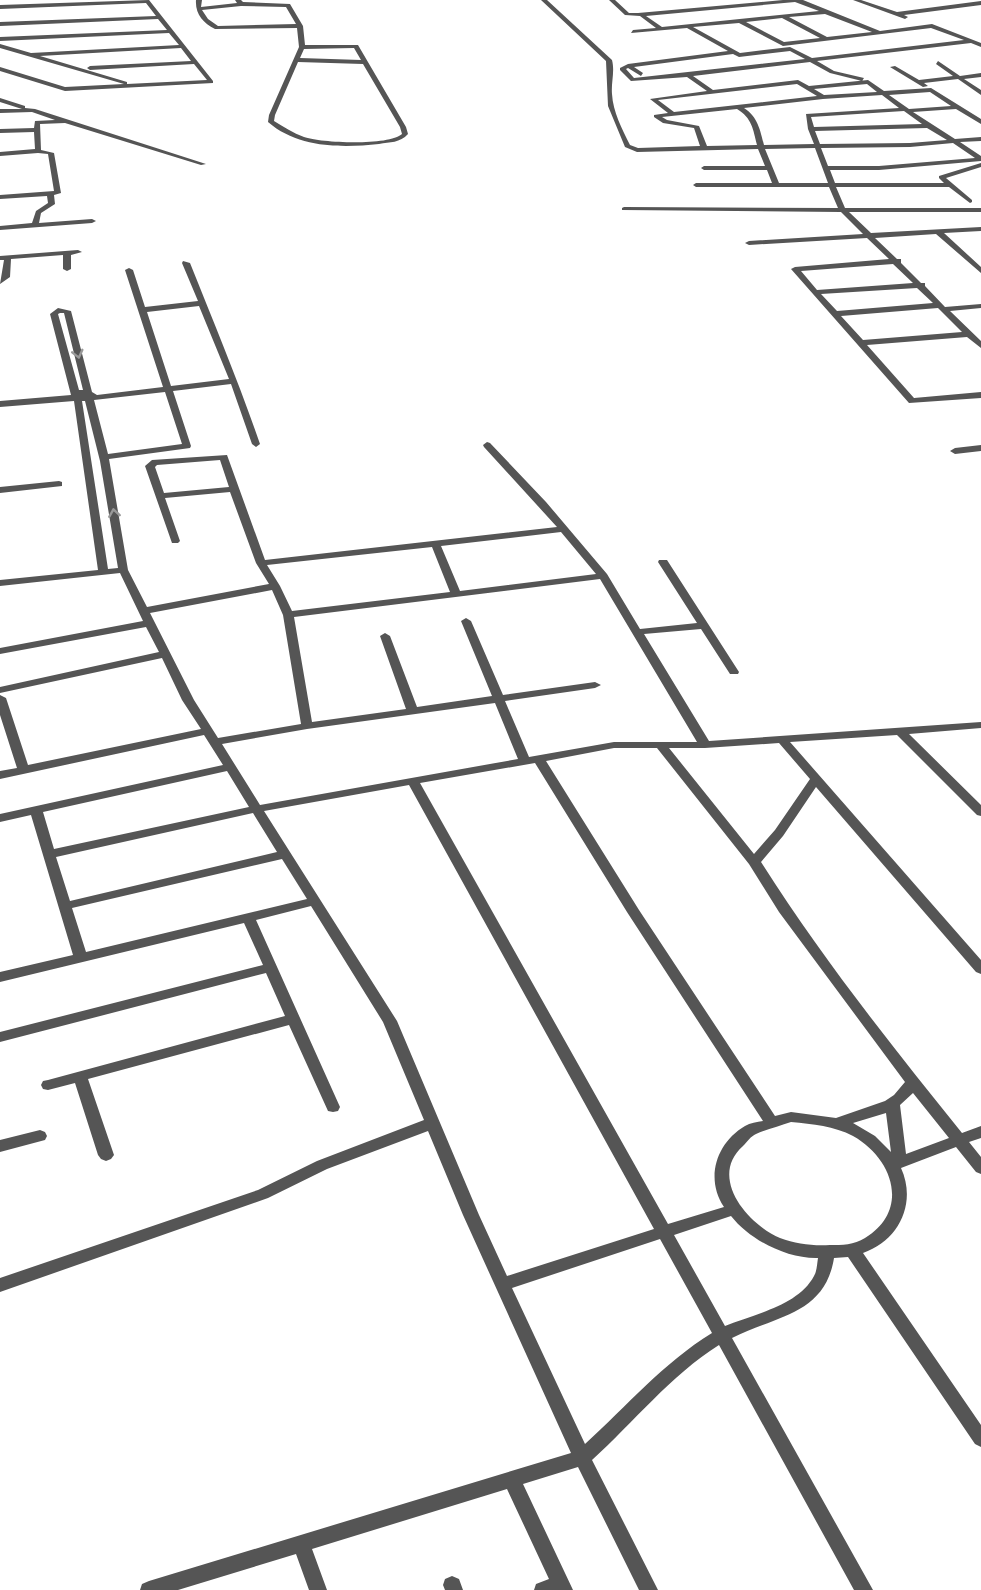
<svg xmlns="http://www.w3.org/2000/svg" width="981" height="1590" viewBox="0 0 981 1590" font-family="Arial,sans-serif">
<rect width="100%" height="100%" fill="#fff"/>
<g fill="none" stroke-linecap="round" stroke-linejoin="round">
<path fill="#555" fill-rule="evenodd" d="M 149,0 L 213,81 L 213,83 L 65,91 L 0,71 L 0,67 L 65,87 L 124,84 L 0,48 L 0,44 L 31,53 L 179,45 L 169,33 L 0,41 L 0,37 L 167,30 L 158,19 L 0,26 L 0,22 L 156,16 L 146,3 L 0,9 L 0,5 ZM 181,48 L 191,61 L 90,66 L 87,68 L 90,70 L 194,64 L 207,80 L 127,84 L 127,82 L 40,56 Z
M 196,0 L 202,0 L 201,7 L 237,3 L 235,0 L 241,0 L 243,2 L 290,4 L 303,26 L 305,45 L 358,45 L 406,127 L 408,134 C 400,143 390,142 379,144 C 341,148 298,148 268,122 L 269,115 L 299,47 L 297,28 L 215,29 C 203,23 195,14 196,0 ZM 241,6 L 286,7 L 296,24 L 218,26 L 208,19 L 202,10 ZM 354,48 L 361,60 L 300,58 L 304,49 ZM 298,62 L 363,64 L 400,127 L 402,134 C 389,146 321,143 304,137 C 293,133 284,127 274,121 L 275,115 Z
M 541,0 L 547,0 L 612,60 C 615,72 611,82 612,94 C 613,112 622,129 630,145 L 638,148 L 700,146 L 694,128 L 663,123 L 654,117 L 654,115 L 668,113 L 650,99 L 707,91 L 687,77 L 631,81 L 620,70 L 620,68 L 628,64 L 728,51 L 687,28 L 631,33 L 633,30 L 656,28 L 640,16 L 625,15 L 609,0 L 615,0 L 629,13 L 638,13 L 783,0 L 803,0 L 880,31 L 932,24 L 981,43 L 981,47 L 971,43 L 817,61 L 834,71 L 864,78 L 862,81 L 830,73 L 810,62 L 693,76 L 713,90 L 798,80 L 809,86 L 868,80 L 884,91 L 931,88 L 981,119 L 981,124 L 956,109 L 913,112 L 955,139 L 981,137 L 981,141 L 960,142 L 981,156 L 981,161 L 879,170 L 830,170 L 835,183 L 944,183 L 939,178 L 939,176 L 981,163 L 981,167 L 946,178 L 972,200 L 972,202 L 970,203 L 949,187 L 836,187 L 845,208 L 981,208 L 981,212 L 849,212 L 871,233 L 981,227 L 981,231 L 944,233 L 981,267 L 981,273 L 936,234 L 875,238 L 897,259 L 901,259 L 901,263 L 921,283 L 925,283 L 925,286 L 945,307 L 981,304 L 981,308 L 950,311 L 981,341 L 981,348 L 967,337 L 867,345 L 914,398 L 981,392 L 981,398 L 909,403 L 791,269 L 795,267 L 889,259 L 867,238 L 749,245 L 745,243 L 749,241 L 863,234 L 841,212 L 622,210 L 622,208 L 624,207 L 838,208 L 829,187 L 696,187 L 693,185 L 696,183 L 772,183 L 767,170 L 704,170 L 701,168 L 704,166 L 765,166 L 758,149 L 637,152 L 625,147 L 608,106 L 606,61 ZM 795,2 L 819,11 L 662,27 L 646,16 ZM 825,14 L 872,32 L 827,37 L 789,17 ZM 782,18 L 820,38 L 784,42 L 746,22 ZM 739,23 L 783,46 L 931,28 L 964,40 L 812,58 L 790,47 L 740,53 L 693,27 ZM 790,51 L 805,59 L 634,78 L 626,69 L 628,68 L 641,76 L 643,73 L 634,67 L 733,54 L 739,57 ZM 797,84 L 817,96 L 674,112 L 658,100 ZM 867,84 L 877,92 L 824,95 L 814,89 ZM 930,92 L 951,106 L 909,109 L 889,95 ZM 882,95 L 899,108 L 806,114 L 808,129 L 814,144 L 764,145 C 760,130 758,117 744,108 L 823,99 ZM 737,109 C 752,118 753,129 757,145 L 707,146 L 699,126 L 667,120 L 662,117 ZM 904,111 L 922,124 L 814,127 L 811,117 ZM 927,128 L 947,140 L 910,143 L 820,144 L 815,131 ZM 953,143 L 975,158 L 879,166 L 828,166 L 821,148 L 910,147 ZM 815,148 L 828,183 L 779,183 L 765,149 ZM 893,264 L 913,283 L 817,290 L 801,271 ZM 917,288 L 933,303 L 837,311 L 821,294 ZM 938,308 L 962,332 L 863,340 L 841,316 Z
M 853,0 L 861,0 L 897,12 L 981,1 L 981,5 L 904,15 L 908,17 L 905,19 Z
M 938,61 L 960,76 L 981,73 L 981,77 L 964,79 L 981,90 L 981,95 L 958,79 L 924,83 L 928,86 L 923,87 L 890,67 L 895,66 L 919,80 L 953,76 L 936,64 Z
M 0,98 L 25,106 L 25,108 L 35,109 L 206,164 L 201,165 L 65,123 L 40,124 L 41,150 L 54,153 L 61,193 L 54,195 L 55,204 L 41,213 L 39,223 L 92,219 L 96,221 L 92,223 L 0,230 L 0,226 L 32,223 L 36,211 L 48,203 L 47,196 L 0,199 L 0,195 L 54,191 L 48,154 L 38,153 L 0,156 L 0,152 L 35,149 L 34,132 L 0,133 L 0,129 L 34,128 L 35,121 L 55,120 L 32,112 L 0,113 L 0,109 L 22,109 L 0,102 Z
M 78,250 L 82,252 L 71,255 L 71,269 L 67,271 L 63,269 L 63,255 L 11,259 L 10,277 L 0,284 L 4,260 L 0,260 L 0,256 Z
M 183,261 L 190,263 C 214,323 239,383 260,444 L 256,447 L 252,444 L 231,384 L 173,391 L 191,446 L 190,448 L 109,459 L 128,570 L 147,607 L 269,584 L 256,563 L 230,492 L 165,498 L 180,541 L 178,543 L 172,543 L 145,466 L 152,460 L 227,455 L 265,560 L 557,527 L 484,447 L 483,445 L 487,442 L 490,443 L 546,502 L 607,574 L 640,629 L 697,623 L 658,562 L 659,560 L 667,560 L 739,672 L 738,674 L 730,674 L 701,629 L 644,634 L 709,741 L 981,722 L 981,728 L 909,734 L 981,805 L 981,816 L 977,815 L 897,735 L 790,742 L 981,960 L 981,974 L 976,972 L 816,787 L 783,836 L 761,862 C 821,957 892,1046 962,1133 L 981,1126 L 981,1138 L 969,1142 L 981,1157 L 981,1174 L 976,1172 L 956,1147 L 901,1168 C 917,1203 899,1241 863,1253 L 981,1425 L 981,1447 L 975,1444 L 848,1257 L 834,1258 C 825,1315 775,1316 732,1338 L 873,1590 L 854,1590 L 719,1345 C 670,1376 634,1422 592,1460 L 658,1590 L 639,1590 L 578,1467 L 523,1484 L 573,1590 L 534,1590 L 536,1584 L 549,1579 L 507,1489 L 312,1549 L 327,1590 L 309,1590 L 296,1554 L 178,1590 L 140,1590 L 142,1584 L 149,1581 L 571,1453 L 463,1215 L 428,1131 L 327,1169 L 268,1198 L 0,1292 L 0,1278 L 258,1190 L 317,1161 L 424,1120 L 383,1022 L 311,906 L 256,920 L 340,1107 L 338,1111 L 333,1112 L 328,1111 L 289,1025 L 88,1079 L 114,1155 L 111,1159 L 106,1161 L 101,1159 L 98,1155 L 75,1083 L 48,1090 L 43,1089 L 41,1085 L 43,1081 L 48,1080 L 285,1016 L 266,973 L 0,1042 L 0,1032 L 263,965 L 244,923 L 0,982 L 0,972 L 73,955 L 31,815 L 0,822 L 0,814 L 223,765 L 204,735 L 0,779 L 0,771 L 17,768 L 0,715 L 0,695 L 6,698 L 28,765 L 201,729 L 182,700 L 162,658 L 0,693 L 0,687 L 159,652 L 146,627 L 0,654 L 0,648 L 143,621 L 120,573 L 0,586 L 0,580 L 98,570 L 74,401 L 0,407 L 0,401 L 71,395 L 50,314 L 58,308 L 71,311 L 92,392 L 97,395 L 163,387 L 125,270 L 129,268 L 133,270 L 145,307 L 198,301 L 182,263 ZM 199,306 L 229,379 L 171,386 L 147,312 ZM 60,313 L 64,313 L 83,390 L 79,390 L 58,314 ZM 165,392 L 182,444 L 108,454 L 94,400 ZM 82,401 L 85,401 L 100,461 L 118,568 L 108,569 ZM 220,460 L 229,487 L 164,493 L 155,467 L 157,465 ZM 561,532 L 596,574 L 460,591 L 441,546 ZM 432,547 L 450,592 L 292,611 L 280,586 L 267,565 ZM 600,579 L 697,742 L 614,742 L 529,757 L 505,701 L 595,688 L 601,685 L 595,682 L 503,695 L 471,621 L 466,618 L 461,621 L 492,696 L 417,707 L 390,636 L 385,633 L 380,636 L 406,709 L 312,722 L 294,617 ZM 272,590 L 283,615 L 301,724 L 218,738 L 194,700 L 150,613 ZM 495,703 L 518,759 L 260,805 L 222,744 L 307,729 ZM 779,743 L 810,779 L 775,830 L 754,854 L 669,748 L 705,748 ZM 614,748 L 657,748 L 749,864 L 779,912 L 905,1082 L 894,1095 L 885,1101 L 836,1118 L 791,1112 L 775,1116 L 639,910 L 546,761 ZM 535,763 L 627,912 L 763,1121 C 757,1122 750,1123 745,1126 C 716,1143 705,1179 724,1207 L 668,1224 L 420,783 ZM 227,771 L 249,807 L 54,849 L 43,812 ZM 409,785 L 654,1229 L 507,1276 L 479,1215 L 397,1021 L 264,811 ZM 253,813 L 277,852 L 70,901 L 56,857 ZM 282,859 L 307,899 L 86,952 L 72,908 ZM 913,1093 L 949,1138 L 906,1154 L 900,1105 ZM 886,1113 L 891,1152 L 875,1136 L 853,1123 ZM 791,1122 C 813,1124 834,1126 853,1136 C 894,1159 910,1211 865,1238 C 854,1245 842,1245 830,1245 C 813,1246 796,1244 780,1238 C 747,1224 708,1177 743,1146 C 747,1142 751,1136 756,1134 C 767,1129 780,1126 791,1122 ZM 731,1216 C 750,1240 787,1259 818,1258 C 817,1264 817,1271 814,1276 C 798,1306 754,1314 725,1326 L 674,1235 ZM 660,1239 L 712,1333 C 663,1363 627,1406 585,1444 L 512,1288 Z
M 981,445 L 981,451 L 955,454 L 950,451 L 955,448 Z
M 59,481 L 62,482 L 62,486 L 0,493 L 0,487 Z
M 40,1130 L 45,1132 L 47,1136 L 45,1140 L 0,1152 L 0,1140 Z
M 452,1576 L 459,1579 L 463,1590 L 445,1590 L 443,1585 L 445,1579 Z"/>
</g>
<defs><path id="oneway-chevron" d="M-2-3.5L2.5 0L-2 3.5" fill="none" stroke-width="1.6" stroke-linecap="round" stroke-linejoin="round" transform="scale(1.5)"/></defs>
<g stroke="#999">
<use href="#oneway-chevron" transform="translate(78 354) rotate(76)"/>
<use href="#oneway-chevron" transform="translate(114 513) rotate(-99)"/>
</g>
</svg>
